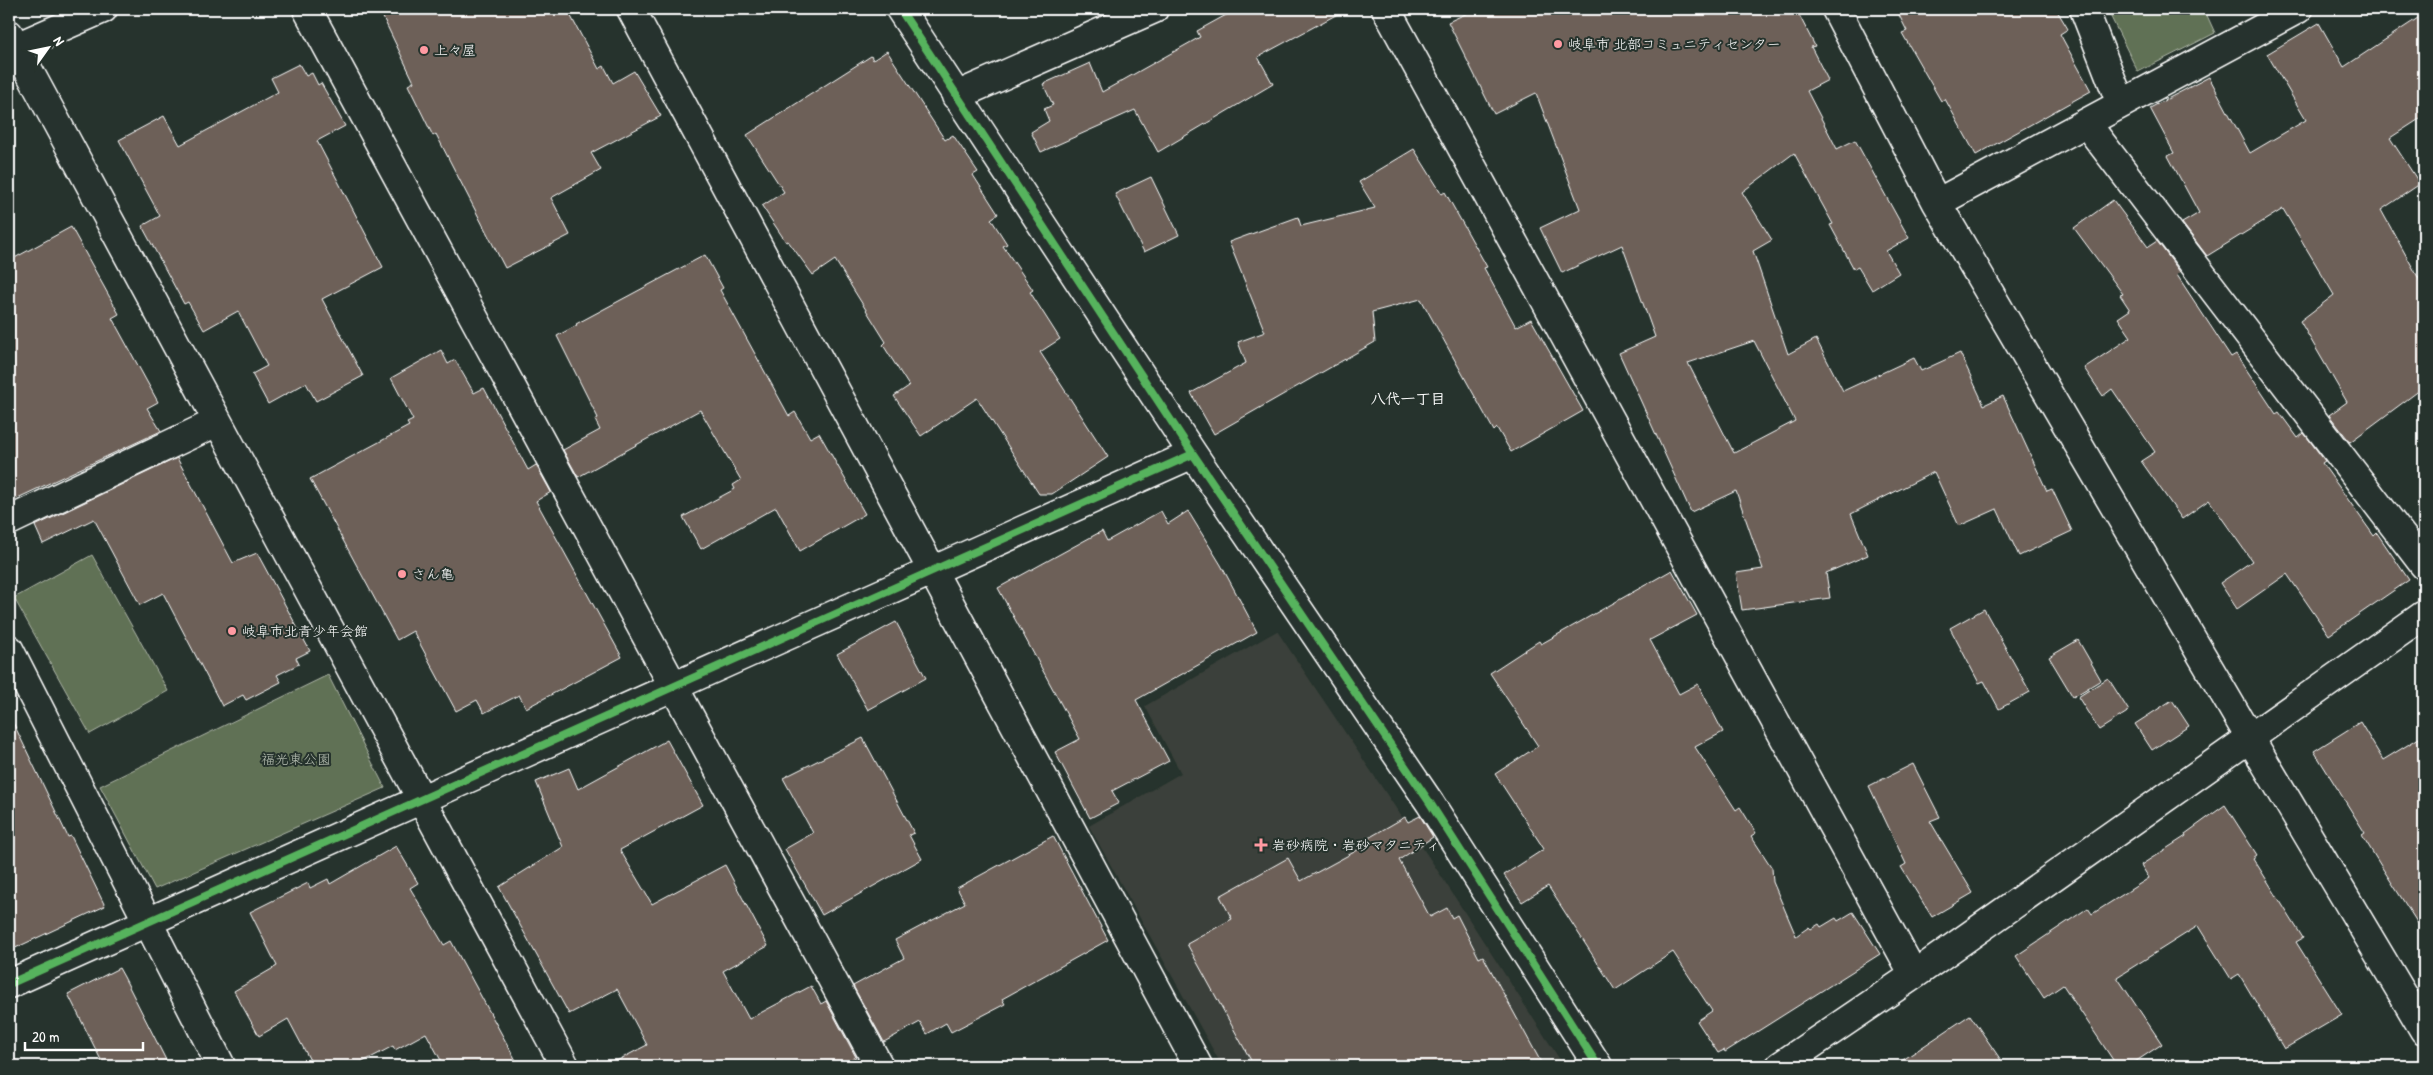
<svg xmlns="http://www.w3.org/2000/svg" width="2433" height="1075" viewBox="0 0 2433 1075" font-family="'Patrick Hand','Klee One',sans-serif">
<rect width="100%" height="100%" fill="#26332d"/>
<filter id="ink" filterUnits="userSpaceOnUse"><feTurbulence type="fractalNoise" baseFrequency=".02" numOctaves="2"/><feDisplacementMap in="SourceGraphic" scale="10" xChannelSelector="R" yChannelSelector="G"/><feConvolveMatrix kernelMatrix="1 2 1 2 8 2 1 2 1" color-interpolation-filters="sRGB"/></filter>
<g filter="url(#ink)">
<path fill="#3b413a" d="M 1277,631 L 1434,865 L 1564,1066 L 1222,1066 L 1089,826 L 1181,773 L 1145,706 Z"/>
<path fill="#607154" stroke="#b0b8aa" d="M 2107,9 L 2204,9 L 2215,33 L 2138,72 Z
M 92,555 L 168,691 L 90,734 L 14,598 Z
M 328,675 L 385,788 L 155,889 L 100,786 Z"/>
<path fill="#6d6159" stroke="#fff" fill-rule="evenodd" d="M 379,9 L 567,9 L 599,69 L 604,66 L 613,83 L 634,71 L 661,116 L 591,153 L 601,170 L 551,198 L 570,235 L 505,268 L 436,134 L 433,136 L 408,85 L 414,82 Z
M 1237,9 L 1347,9 L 1258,57 L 1273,84 L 1158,152 L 1135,110 L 1041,152 L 1031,132 L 1049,121 L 1044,109 L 1053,105 L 1043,84 L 1090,63 L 1102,92 L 1200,37 L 1197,31 Z
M 1476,9 L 1796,9 L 1815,46 L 1811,47 L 1828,80 L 1807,91 L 1837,149 L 1855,140 L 1909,238 L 1886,251 L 1899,273 L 1872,290 L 1858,267 L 1854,269 L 1830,225 L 1833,224 L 1794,153 L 1742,192 L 1772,240 L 1753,251 L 1788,354 L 1816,339 L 1843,391 L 1914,358 L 1921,371 L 1960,353 L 1984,405 L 2003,396 L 2047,491 L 2052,489 L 2072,531 L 2019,556 L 1997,509 L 1959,526 L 1934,472 L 1851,514 L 1868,555 L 1826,573 L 1830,598 L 1742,610 L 1736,573 L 1763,569 L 1736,491 L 1691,512 L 1619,353 L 1655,337 L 1622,245 L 1562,273 L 1540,228 L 1580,209 L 1536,93 L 1494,114 L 1448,22 ZM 1754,341 L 1795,421 L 1734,453 L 1688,363 Z
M 1896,9 L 2056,9 L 2068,29 L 2060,34 L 2091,91 L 1976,155 L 1945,99 L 1941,101 L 1902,33 L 1907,31 Z
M 2424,14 L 2424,116 L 2390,138 L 2420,184 L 2381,210 L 2424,288 L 2424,387 L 2350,442 L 2329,415 L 2347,402 L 2300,321 L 2334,295 L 2283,209 L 2207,256 L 2182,223 L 2199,213 L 2168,156 L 2174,153 L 2150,108 L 2209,77 L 2250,153 L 2306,120 L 2267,54 L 2319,23 L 2344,67 Z
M 887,51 L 945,140 L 953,135 L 978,172 L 973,175 L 998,214 L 991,219 L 1007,244 L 1003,246 L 1033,290 L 1030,292 L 1060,339 L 1040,352 L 1108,457 L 1052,494 L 1039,494 L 977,398 L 921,436 L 894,396 L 909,386 L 883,345 L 886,342 L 835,260 L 813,275 L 788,241 L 786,242 L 762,206 L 784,192 L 747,135 L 871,56 L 873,60 Z
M 299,64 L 306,76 L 312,73 L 318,85 L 321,83 L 345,126 L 317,141 L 383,267 L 322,299 L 363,376 L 316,401 L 306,383 L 268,404 L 252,374 L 267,366 L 238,311 L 204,330 L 188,302 L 184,304 L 142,226 L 160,216 L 119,140 L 164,116 L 180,145 L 278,92 L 271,78 Z
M 1414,149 L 1442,194 L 1445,192 L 1487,267 L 1484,268 L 1516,327 L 1531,319 L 1583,411 L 1511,452 L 1497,428 L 1494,431 L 1421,299 L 1372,312 L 1375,342 L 1214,434 L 1191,393 L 1246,363 L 1238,342 L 1265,332 L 1229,242 L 1298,217 L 1301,226 L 1375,208 L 1359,182 Z
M 1151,177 L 1179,235 L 1144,252 L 1115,194 Z
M 2113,200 L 2148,247 L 2157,241 L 2180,272 L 2177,275 L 2231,357 L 2236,354 L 2276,414 L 2279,412 L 2298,438 L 2304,433 L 2325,461 L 2322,463 L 2374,536 L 2377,533 L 2409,580 L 2329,635 L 2287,574 L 2237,609 L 2220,583 L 2252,561 L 2209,500 L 2182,519 L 2141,461 L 2155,452 L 2112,389 L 2103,396 L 2084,368 L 2131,337 L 2118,318 L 2130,310 L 2120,295 L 2123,294 L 2074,228 Z
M 71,227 L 119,314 L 112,318 L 158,402 L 147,408 L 161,431 L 9,502 L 9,261 Z
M 705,255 L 723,288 L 720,290 L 789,416 L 795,412 L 810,438 L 819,433 L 865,514 L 800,551 L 776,507 L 701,549 L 683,517 L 735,489 L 733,485 L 741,480 L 700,410 L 578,477 L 563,450 L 600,430 L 595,420 L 598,418 L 557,336 L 577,325 L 576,324 Z
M 441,350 L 448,364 L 455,360 L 474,393 L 484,388 L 528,470 L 536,465 L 551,492 L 536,501 L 622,657 L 526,708 L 519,695 L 484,713 L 477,700 L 456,711 L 413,631 L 397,640 L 310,479 L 409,426 L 407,423 L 413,420 L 391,378 Z
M 177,458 L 233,563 L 257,553 L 310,651 L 296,658 L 299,664 L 277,675 L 281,682 L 246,700 L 243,695 L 222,706 L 163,593 L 140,605 L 94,519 L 43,544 L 35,526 Z
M 1161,511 L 1168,524 L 1188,511 L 1221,565 L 1257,632 L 1136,700 L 1169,761 L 1112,791 L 1119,803 L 1090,818 L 1055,752 L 1080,739 L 998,588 L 1102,531 L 1107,541 Z
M 1672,570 L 1697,615 L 1650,640 L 1679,694 L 1698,684 L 1723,732 L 1695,747 L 1736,810 L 1740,807 L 1756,833 L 1751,836 L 1772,868 L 1773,882 L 1796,936 L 1809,927 L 1811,929 L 1819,924 L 1821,927 L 1836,918 L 1838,921 L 1853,912 L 1880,954 L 1725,1052 L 1724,1050 L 1718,1053 L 1697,1021 L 1712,1011 L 1673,952 L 1615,990 L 1548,886 L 1522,902 L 1504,875 L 1544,849 L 1495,774 L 1538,746 L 1490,673 L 1539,641 L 1541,644 Z
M 1984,609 L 2030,692 L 1999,709 L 1984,681 L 1979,683 L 1950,628 Z
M 896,622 L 926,678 L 868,710 L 837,654 Z
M 2078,640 L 2101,680 L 2073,697 L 2049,657 Z
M 2108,678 L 2129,711 L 2099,730 L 2078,697 Z
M 2172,700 L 2189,726 L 2152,750 L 2135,724 Z
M 9,714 L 68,837 L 71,836 L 105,906 L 9,951 Z
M 2360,722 L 2383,760 L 2424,735 L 2424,933 L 2381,866 L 2362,835 L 2365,833 L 2314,751 Z
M 863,738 L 914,833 L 909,835 L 922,859 L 822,915 L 785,849 L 813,833 L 783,778 Z
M 667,740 L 703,805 L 620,850 L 652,904 L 725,865 L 768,946 L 723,971 L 749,1019 L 811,986 L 821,1004 L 826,1001 L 856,1057 L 838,1066 L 607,1066 L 647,1045 L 617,989 L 569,1014 L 499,887 L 563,847 L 536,782 L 569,768 L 578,789 Z
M 1913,764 L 1940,817 L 1930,821 L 1973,893 L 1932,917 L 1901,867 L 1906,864 L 1869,786 Z
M 2225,805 L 2257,855 L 2253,858 L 2303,938 L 2296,942 L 2342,1015 L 2284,1049 L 2239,974 L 2231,979 L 2198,926 L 2117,977 L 2162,1044 L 2129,1066 L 2117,1066 L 2063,985 L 2044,998 L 2016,956 L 2088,908 L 2092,914 L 2149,878 L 2141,865 L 2186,836 L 2185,834 Z
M 1420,816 L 1433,837 L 1399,860 L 1430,917 L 1447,908 L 1452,918 L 1457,915 L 1479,958 L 1483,956 L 1543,1066 L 1254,1066 L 1187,944 L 1232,919 L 1220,896 L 1288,858 L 1301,881 L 1367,845 L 1365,840 L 1405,817 L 1408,822 Z
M 1053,836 L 1108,940 L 1002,999 L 1005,1004 L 951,1032 L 946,1023 L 927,1034 L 920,1022 L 884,1042 L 853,986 L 904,958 L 895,940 L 965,903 L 957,888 Z
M 396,846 L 418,883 L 410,888 L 444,945 L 451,941 L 519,1066 L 444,1066 L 426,1033 L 395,1050 L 393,1046 L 355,1066 L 313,1066 L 288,1019 L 259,1036 L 234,991 L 277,966 L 250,912 L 308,883 L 310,888 L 328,879 L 330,884 Z
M 119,968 L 124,977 L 169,1066 L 104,1066 L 68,994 Z
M 1970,1015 L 2005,1066 L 1894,1066 Z"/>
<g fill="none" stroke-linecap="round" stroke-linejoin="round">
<g stroke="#fff" stroke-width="31">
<path id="minor" d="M 307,9 L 879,1066
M 631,9 L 1198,1066
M 900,9 L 1193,454 L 1430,803 L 1598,1066
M 1386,9 L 1914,975
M 1836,9 L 1937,203 L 2250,738 L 2424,1030
M 2084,9 L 2121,104
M 9,34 L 565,1066
M 9,50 L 103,9
M 956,96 L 1154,9
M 2086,123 L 2424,565
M 1937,203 L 2298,9
M 9,521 L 217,422
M 9,649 L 221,1066
M 9,984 L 1193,454
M 1780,1066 L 1914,975 L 2424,615"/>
</g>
<use href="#minor" stroke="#26332d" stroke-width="28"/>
<g stroke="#26332d" stroke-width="11">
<path id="cycleway" d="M 900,9 L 1193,454 L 1430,803 L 1598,1066
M 9,984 L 1193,454"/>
</g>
<use href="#cycleway" stroke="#56b35d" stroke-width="8"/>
</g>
</g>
<g fill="#ff9aa2" stroke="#26332d" stroke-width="2">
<circle cx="1558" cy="44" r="5"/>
<circle cx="424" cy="50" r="5"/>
<circle cx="402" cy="574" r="5"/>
<circle cx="232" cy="631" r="5"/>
<path d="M1258.5 837.5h5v5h5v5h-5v5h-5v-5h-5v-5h5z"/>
</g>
<g text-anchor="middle" stroke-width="4" stroke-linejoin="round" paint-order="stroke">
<g font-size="14" fill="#fff" stroke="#26332d" text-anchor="start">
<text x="1568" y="49">岐阜市 北部コミュニティセンター</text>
<text x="434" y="55">上々屋</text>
<text x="412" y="579">さん亀</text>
<text x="242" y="636">岐阜市北青少年会館</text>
<text x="1272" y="850">岩砂病院・岩砂マタニティ</text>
</g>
<g font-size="14" fill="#b7bfb2" stroke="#26332d">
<text x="296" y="764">福光東公園</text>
</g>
<g font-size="15" font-weight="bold" fill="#fff" stroke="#26332d">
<text x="1408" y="404">八代一丁目</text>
</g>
</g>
<rect width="2433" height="1075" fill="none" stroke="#26332d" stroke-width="30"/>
<rect x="15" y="15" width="2403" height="1045" fill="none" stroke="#fff" stroke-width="2" filter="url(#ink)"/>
<g transform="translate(48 48) rotate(57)" stroke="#26332d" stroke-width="4" paint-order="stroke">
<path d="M0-4L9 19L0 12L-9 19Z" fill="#ffffff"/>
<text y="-8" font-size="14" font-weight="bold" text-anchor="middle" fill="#ffffff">N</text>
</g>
<path d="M25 1042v8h118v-8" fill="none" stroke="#ffffff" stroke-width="2.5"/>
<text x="32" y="1042" font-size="15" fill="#ffffff" stroke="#26332d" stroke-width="4" paint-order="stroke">20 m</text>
</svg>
